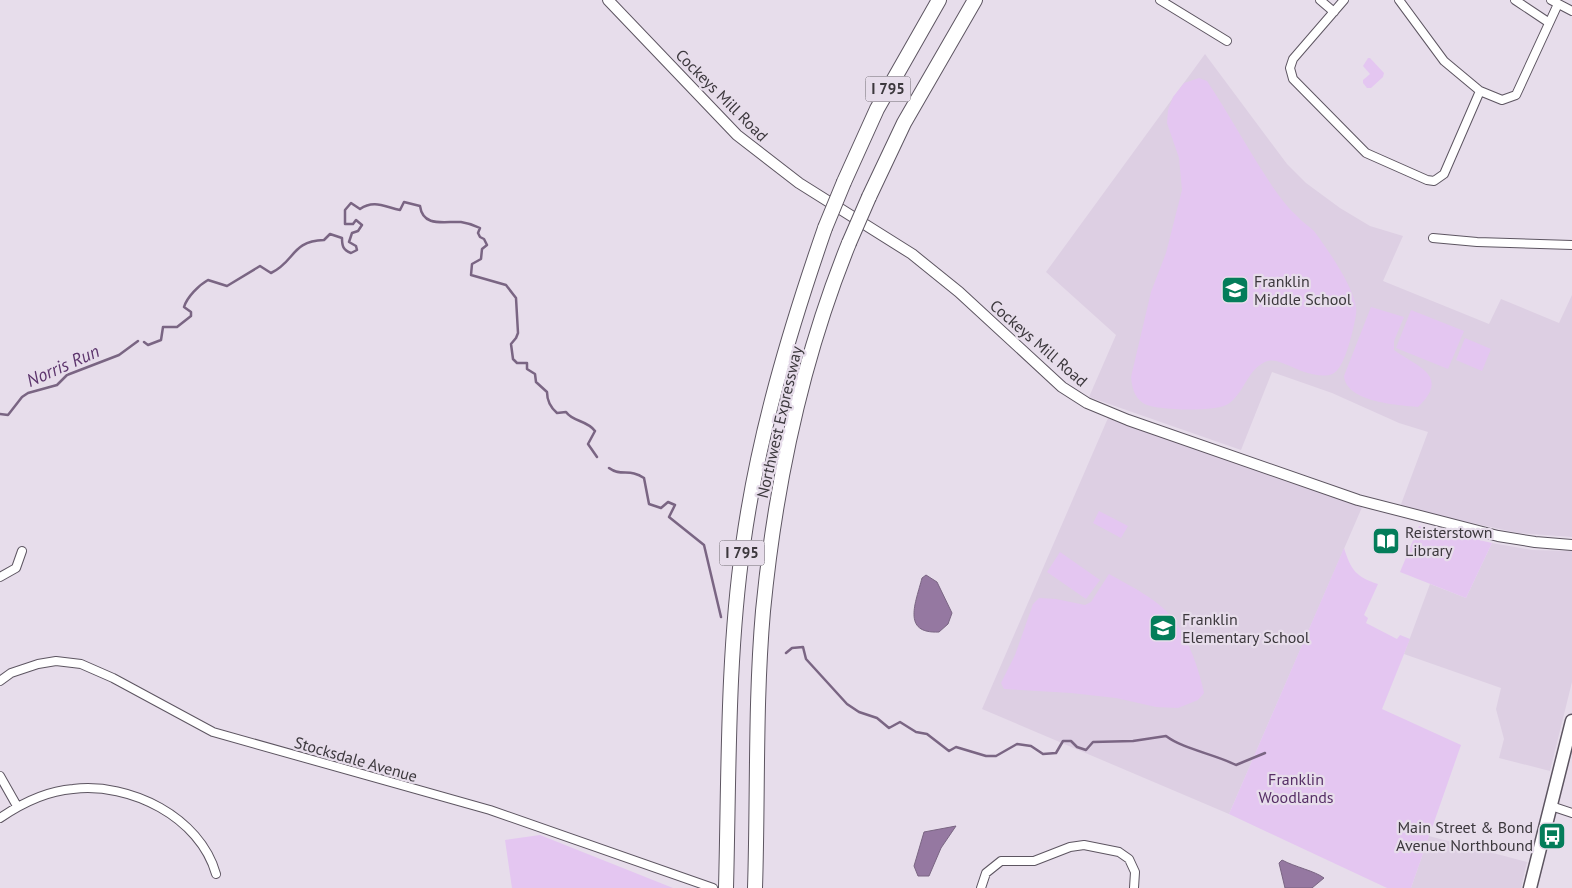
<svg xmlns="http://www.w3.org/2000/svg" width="1572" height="888" viewBox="0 0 1572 888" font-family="'PT Sans',sans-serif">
<rect width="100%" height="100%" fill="#e7ddeb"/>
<path fill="#ddcfe3" d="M 1205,54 L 1287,164 L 1306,183 L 1340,208 L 1370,226 L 1403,236 L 1383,281 L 1489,324 L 1501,299 L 1559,323 L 1572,295 L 1572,537 L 1518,533 L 1400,507 L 1428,432 L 1399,423 L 1332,393 L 1272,372 L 1241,450 L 1089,397 L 1116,335 L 1046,272 Z
M 1108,418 L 1286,481 L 1363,505 L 1229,814 L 982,709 Z
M 1492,543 L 1532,550 L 1572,551 L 1572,682 L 1550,771 L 1499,758 L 1504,739 L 1496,709 L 1501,688 L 1404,654 L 1430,584 L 1466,598 Z
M 1429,836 L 1527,862 L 1521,888 L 1411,888 Z"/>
<path fill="#e4c6f1" d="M 1368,58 L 1370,58 L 1384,73 L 1383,77 L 1371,88 L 1367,88 L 1363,83 L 1363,80 L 1370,74 L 1363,66 Z
M 1199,78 L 1207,81 C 1231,117 1252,157 1277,193 C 1283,201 1290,210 1297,216 C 1302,222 1309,226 1314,231 C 1326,247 1360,295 1356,314 C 1354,328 1345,367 1334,373 C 1323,380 1300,371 1290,366 C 1281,363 1275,358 1265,362 C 1247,370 1244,394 1228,404 C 1217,412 1154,411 1143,403 C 1134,397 1132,387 1131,377 L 1151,292 L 1166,253 L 1182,190 L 1179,158 L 1167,123 L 1168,110 L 1173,97 L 1184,83 Z
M 1371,307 L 1404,317 L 1394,341 L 1394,350 C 1417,367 1451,375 1418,407 C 1397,405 1346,402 1344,376 Z
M 1411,310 L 1464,331 L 1448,369 L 1396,348 Z
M 1465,338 L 1491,349 L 1482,371 L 1456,360 Z
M 1099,511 L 1128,526 L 1121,538 L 1093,523 Z
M 1419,526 L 1492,543 L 1466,598 L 1400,572 Z
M 1344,548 C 1351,570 1356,577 1378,584 L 1364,615 L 1368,618 L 1366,623 L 1397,639 L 1400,635 L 1410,639 L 1382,709 L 1461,745 L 1411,888 L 1387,888 L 1229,814 Z
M 1060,552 L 1100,580 L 1086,599 L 1047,572 Z
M 1109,574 C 1130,586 1160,600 1175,621 C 1189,641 1199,669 1204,693 L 1198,700 L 1178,708 L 1156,707 L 1116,698 L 1071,693 L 1004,689 L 1001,683 L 1015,655 L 1033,604 L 1039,598 L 1056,599 L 1085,605 L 1091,602 Z
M 540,835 L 673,888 L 512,888 L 505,840 Z"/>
<path fill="#9578a1" stroke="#7a6583" d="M 926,575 L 937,582 L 952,613 L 948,624 L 939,632 C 901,634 916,602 922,578 Z
M 956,826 L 941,848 L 929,876 L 918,876 L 914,866 L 924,832 Z
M 1282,860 C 1295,867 1315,871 1324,878 L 1312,888 L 1285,888 L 1279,863 Z"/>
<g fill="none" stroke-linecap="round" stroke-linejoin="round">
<path stroke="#7a6583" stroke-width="2.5" d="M 144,342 L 148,345 L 161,340 L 163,327 L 177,327 L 191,316 L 191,312 L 184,307 C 187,297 199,285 208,280 L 227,286 L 260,266 L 271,273 C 295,262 291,241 324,240 L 330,234 L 342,238 C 342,246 343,250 351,253 L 357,250 L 356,246 L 349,242 L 352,233 L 358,231 L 362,225 L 356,220 L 353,224 L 345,224 L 345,210 L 351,203 L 360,209 C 374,199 385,207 400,210 L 404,202 L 420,206 C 423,228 445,221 461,222 C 468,223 474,225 480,228 L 478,233 L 480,237 L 484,239 L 487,245 L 482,249 L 481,259 L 472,264 L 471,275 L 506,285 L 516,298 L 518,333 L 516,338 L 511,344 L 513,359 L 517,363 L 527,363 L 527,369 L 535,374 L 536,382 L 547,392 C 547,401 550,407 557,413 L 566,412 C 573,422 587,420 595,431 L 588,444 L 597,457
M 0,414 L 8,415 L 22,397 L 28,393 L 57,385 L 67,375 L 119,355 L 138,341
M 609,468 C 621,477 630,468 644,478 L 649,504 L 661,508 L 668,502 L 675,505 L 669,517 L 704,545 L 721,617
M 786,653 L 792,648 L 803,647 L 806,659 L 847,704 L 859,712 L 877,718 L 889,728 L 900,722 L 916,732 L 927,734 L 949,751 L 956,747 L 986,756 L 996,756 L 1017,744 L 1031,746 L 1043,754 L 1056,753 L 1063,741 L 1071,741 L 1077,747 L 1086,750 L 1093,742 L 1133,741 L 1166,736 C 1183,749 1214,754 1236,765 L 1265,753"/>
<g stroke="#5d5561" stroke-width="10">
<path id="minor" d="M 1160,0 L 1227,41
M 1320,0 L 1334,12
M 1344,0 L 1293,59 L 1290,68 L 1293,79 L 1366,153 L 1427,180 L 1434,181 L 1444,174 L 1480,91 L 1502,100 L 1516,95 L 1558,4
M 1399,0 L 1444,61 L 1480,91
M 1515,0 L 1548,22
M 1551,0 L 1572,11
M 1433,238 L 1477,242 L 1572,245
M 0,577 L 16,568 L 22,551
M 0,681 L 11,673 L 38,664 L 56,661 L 81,664 L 113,678 L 213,732 L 490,810 L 713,888
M 0,776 L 17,806
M 1551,806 L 1572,813
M 0,818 C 22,803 46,791 73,789 C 130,782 200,817 216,874
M 981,888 L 986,873 L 1001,861 L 1034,861 L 1070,847 L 1084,845 L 1119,852 L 1129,859 L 1135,872 L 1134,888"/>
</g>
<g stroke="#5d5561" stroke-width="12">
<path id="tertiary" d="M 608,0 L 737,135 L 799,183 L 912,254 L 959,292 L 1062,387 L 1087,403 L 1128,420 L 1358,500 L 1498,536 L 1535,542 L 1572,545"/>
</g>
<g stroke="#5d5561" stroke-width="15">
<path id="primary" d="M 1530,888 L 1572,721"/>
</g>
<g stroke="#5d5561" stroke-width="16">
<path id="motorway" d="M 844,182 L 877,109 L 939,0
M 869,197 L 904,123 L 975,0
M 726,888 C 729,774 727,658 743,545 C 758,436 789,332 825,228
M 755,888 C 758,796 755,703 763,611 C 775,487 802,359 849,243"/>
</g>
<use href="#minor" stroke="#fff" stroke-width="8"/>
<use href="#tertiary" stroke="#fff" stroke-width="10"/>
<use href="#primary" stroke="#fff" stroke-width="12"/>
<use href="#motorway" stroke="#fff" stroke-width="14"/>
<g stroke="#5d5561" stroke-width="16" stroke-linecap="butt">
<path id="motorway-bridge" d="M 825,228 L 844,182
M 849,243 L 869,197"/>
</g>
<use href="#motorway-bridge" stroke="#fff" stroke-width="14"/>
</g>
<defs>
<g id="school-square" transform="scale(1.4375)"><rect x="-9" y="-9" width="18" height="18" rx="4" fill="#047d5a" stroke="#e7ddeb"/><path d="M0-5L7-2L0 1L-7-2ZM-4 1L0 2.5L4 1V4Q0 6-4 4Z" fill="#fff"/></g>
<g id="library-square" transform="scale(1.4375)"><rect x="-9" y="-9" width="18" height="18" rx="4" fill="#047d5a" stroke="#e7ddeb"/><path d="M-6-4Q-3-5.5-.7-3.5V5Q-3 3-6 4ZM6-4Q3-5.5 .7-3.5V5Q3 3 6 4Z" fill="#fff"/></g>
<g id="bus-square" transform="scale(1.4375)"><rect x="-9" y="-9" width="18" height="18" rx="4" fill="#047d5a" stroke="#e7ddeb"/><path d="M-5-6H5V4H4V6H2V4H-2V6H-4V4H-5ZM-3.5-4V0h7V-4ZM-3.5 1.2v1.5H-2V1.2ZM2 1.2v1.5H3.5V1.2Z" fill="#fff"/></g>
</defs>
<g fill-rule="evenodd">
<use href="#school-square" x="1235" y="290"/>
<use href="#library-square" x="1386" y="541"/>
<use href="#school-square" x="1163" y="628"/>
<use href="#bus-square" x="1552" y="836"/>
</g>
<g text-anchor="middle" stroke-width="4.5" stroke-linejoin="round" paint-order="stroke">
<g fill="#e7ddeb" stroke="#6f6a71" stroke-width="1">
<rect x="865.5" y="76.5" width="45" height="25" rx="4"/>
<rect x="719.5" y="540.5" width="45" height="25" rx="4"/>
</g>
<g font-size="15" font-weight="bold" fill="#3c383d">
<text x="888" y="94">I 795</text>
<text x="742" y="558">I 795</text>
</g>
<g font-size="16" fill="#3c383d" stroke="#e7ddeb">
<text transform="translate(722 95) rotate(45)" y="6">Cockeys Mill Road</text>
<text transform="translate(1039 343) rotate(41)" y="6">Cockeys Mill Road</text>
<text transform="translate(779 422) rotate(-77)" y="6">Northwest Expressway</text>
<text transform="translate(356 759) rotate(16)" y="6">Stocksdale Avenue</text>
</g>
<g font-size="16" fill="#3c383d" stroke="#e7ddeb" text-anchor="start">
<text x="1254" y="287">Franklin<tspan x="1254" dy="18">Middle School</tspan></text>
<text x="1405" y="538">Reisterstown<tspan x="1405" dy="18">Library</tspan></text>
<text x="1182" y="625">Franklin<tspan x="1182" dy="18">Elementary School</tspan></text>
<text x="1533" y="833" text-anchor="end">Main Street &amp; Bond<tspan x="1533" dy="18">Avenue Northbound</tspan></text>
</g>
<g font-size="16" fill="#562f66" stroke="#e7ddeb">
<text x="1296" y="785">Franklin<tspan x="1296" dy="18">Woodlands</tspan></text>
</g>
<g font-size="18" font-style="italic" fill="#5d356d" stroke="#e7ddeb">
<text transform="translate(63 366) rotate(-24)" y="6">Norris Run</text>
</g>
</g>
</svg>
